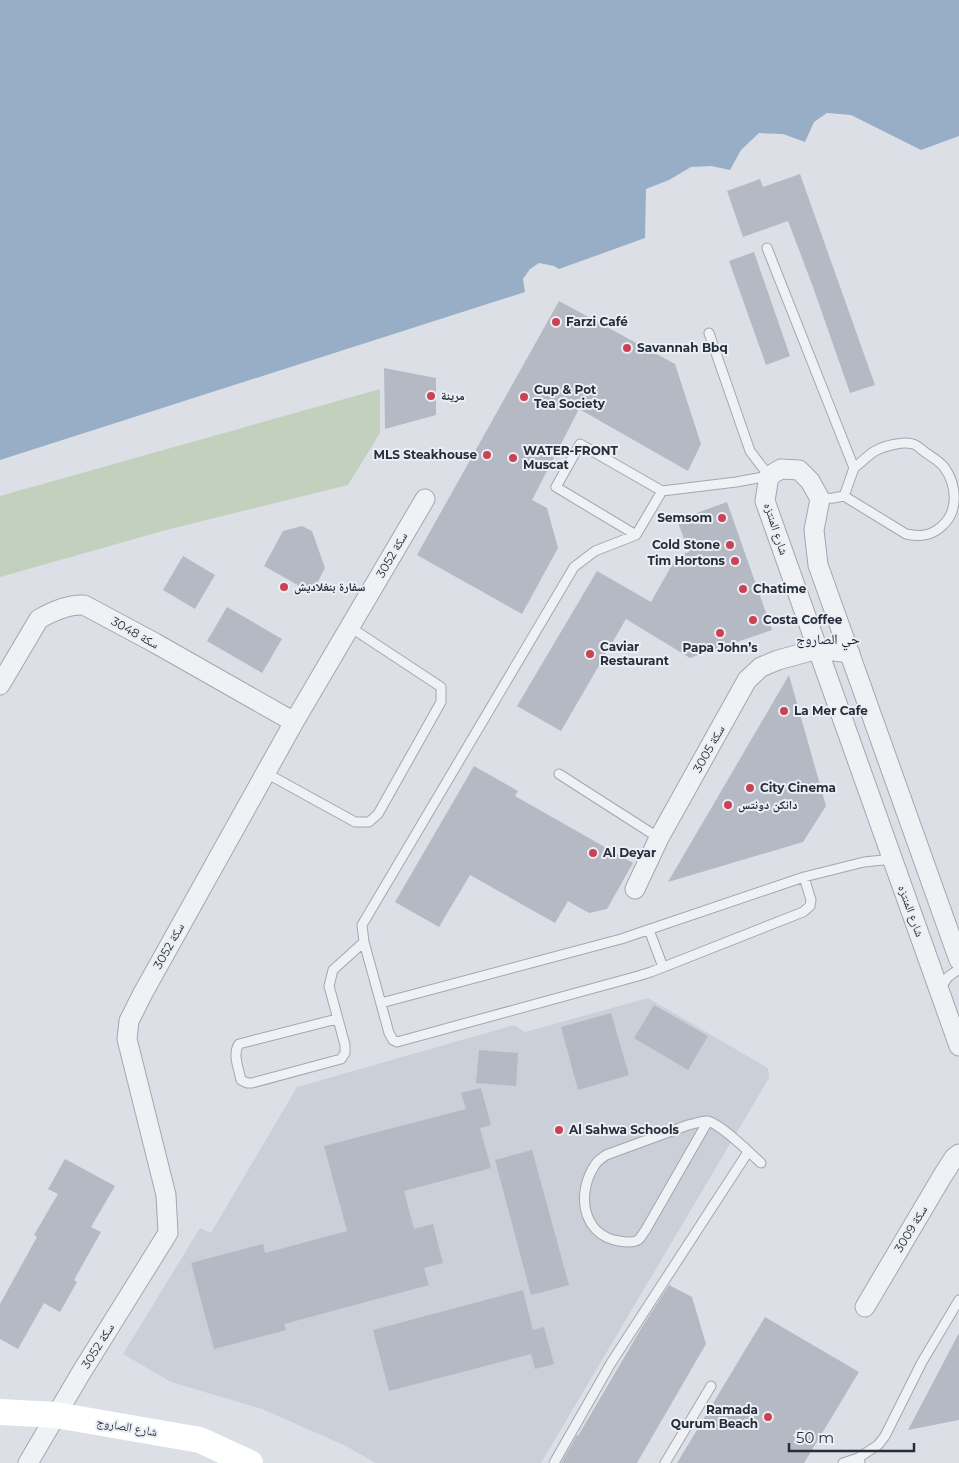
<svg xmlns="http://www.w3.org/2000/svg" width="959" height="1463" viewBox="0 0 959 1463" font-family="Montserrat,'Noto Naskh Arabic',sans-serif">
<rect width="100%" height="100%" fill="#dce0e6"/>
<path fill="#cacfd8" d="M 648,998 L 768,1068 L 769,1078 L 541,1463 L 376,1463 L 346,1446 L 262,1409 L 171,1382 L 123,1354 L 200,1228 L 211,1233 L 297,1087 L 514,1025 L 525,1032 Z"/>
<path fill="#c2d0bd" d="M 380,389 L 380,433 L 348,485 L 170,529 L 0,577 L 0,496 Z"/>
<path fill="#97aec6" d="M 0,0 L 959,0 L 959,136 L 921,150 L 851,115 L 827,113 L 814,122 L 805,142 L 783,134 L 759,133 L 741,150 L 730,170 L 711,166 L 691,167 L 669,180 L 646,189 L 645,238 L 559,269 L 554,266 L 539,263 L 530,269 L 523,279 L 525,292 L 0,460 Z"/>
<path fill="#b4b9c3" d="M 800,174 L 875,385 L 850,393 L 813,287 L 788,221 L 743,237 L 727,191 L 760,179 L 763,187 Z
M 754,252 L 790,356 L 766,365 L 729,261 Z
M 559,301 L 675,364 L 701,444 L 688,471 L 579,409 L 532,500 L 547,508 L 558,548 L 522,614 L 417,555 Z
M 384,368 L 436,378 L 436,415 L 385,429 Z
M 727,502 L 772,630 L 690,658 L 626,619 L 561,731 L 517,706 L 597,571 L 651,602 L 677,556 L 689,552 L 677,520 Z
M 302,526 L 312,531 L 325,568 L 312,593 L 264,566 L 283,531 Z
M 183,556 L 215,575 L 195,609 L 163,590 Z
M 227,607 L 282,639 L 262,673 L 207,641 Z
M 789,675 L 826,806 L 803,842 L 668,882 Z
M 474,766 L 518,791 L 515,796 L 633,863 L 607,909 L 589,913 L 568,901 L 555,923 L 470,875 L 439,927 L 395,902 Z
M 654,1005 L 708,1036 L 688,1070 L 634,1038 Z
M 611,1013 L 629,1075 L 578,1090 L 561,1027 Z
M 479,1050 L 518,1053 L 516,1086 L 476,1083 Z
M 481,1088 L 491,1125 L 480,1128 L 491,1168 L 404,1191 L 414,1229 L 433,1224 L 443,1263 L 424,1268 L 429,1285 L 284,1324 L 286,1330 L 214,1349 L 191,1263 L 263,1244 L 265,1253 L 347,1231 L 324,1146 L 466,1109 L 461,1093 Z
M 532,1150 L 569,1285 L 531,1295 L 495,1160 Z
M 65,1159 L 115,1186 L 91,1227 L 101,1232 L 74,1280 L 77,1282 L 60,1312 L 44,1303 L 18,1349 L 0,1339 L 0,1304 L 37,1237 L 34,1235 L 58,1194 L 48,1189 Z
M 669,1285 L 692,1297 L 706,1344 L 637,1463 L 561,1463 L 577,1435 L 578,1436 L 642,1327 Z
M 523,1290 L 533,1330 L 544,1327 L 554,1364 L 535,1369 L 531,1354 L 389,1391 L 373,1330 Z
M 765,1317 L 859,1372 L 804,1463 L 677,1463 Z
M 959,1333 L 959,1420 L 908,1430 Z"/>
<g fill="none" stroke-linecap="round" stroke-linejoin="round">
<g stroke="#a2a7b0" stroke-width="11">
<path id="service" d="M 767,248 L 854,468 L 844,496 L 833,498 L 820,499
M 662,491 L 636,535 L 556,487 L 580,444 L 662,491 L 736,482 L 769,476 L 750,451 L 709,333
M 844,496 L 906,534 C 920,537 931,536 942,526 C 959,511 957,485 944,467 C 939,461 932,457 926,453 C 922,450 917,445 913,444 C 903,441 884,446 875,451 C 868,455 861,463 854,468
M 636,535 L 595,551 L 574,567 L 362,925 L 364,942 L 389,1033 L 393,1040 L 397,1042 L 638,976 L 651,972 L 803,912 L 810,906 L 811,900 L 804,877
M 266,773 L 355,822 L 369,822 L 378,814 L 441,702 L 441,687 L 350,627
M 559,774 L 659,838
M 649,930 L 663,967
M 939,990 L 948,977 L 959,969
M 381,1003 L 621,939 L 804,877 L 864,862 L 893,859
M 337,1019 L 239,1044 C 232,1054 239,1069 241,1080 L 247,1083 L 252,1083 L 341,1059 L 345,1053 L 345,1045 L 329,986 L 333,970 L 364,942
M 708,1121 L 645,1231 C 643,1233 641,1238 638,1240 C 633,1243 625,1242 619,1241 C 582,1235 576,1193 595,1165 C 597,1161 602,1158 606,1155 L 688,1125 C 694,1124 701,1121 707,1121 C 720,1123 750,1153 761,1163
M 858,1458 L 878,1445 L 885,1436 L 922,1362 L 959,1300
M 554,1463 L 611,1363 L 748,1152
M 665,1463 L 711,1386
M 843,1463 L 858,1458 L 860,1463"/>
</g>
<g stroke="#a2a7b0" stroke-width="21">
<path id="minor" d="M 0,685 L 39,619 C 53,611 68,604 84,605 L 155,643 L 294,722
M 635,889 L 659,838 L 747,680 L 761,667 L 778,660 L 818,649 L 850,653
M 959,960 L 818,565 L 814,530 L 820,499 L 810,481 L 799,470 L 781,469 L 769,476 L 765,501 L 959,1046
M 865,1307 L 943,1175 L 954,1158 L 959,1154
M 28,1463 L 81,1373 L 168,1233 L 166,1195 L 127,1039 L 129,1021 L 143,993 L 294,722 L 425,499"/>
</g>
<use href="#service" stroke="#eff1f5" stroke-width="9"/>
<use href="#minor" stroke="#eff1f5" stroke-width="19"/>
<path stroke="#fff" stroke-width="26" d="M 0,1412 L 56,1415 L 200,1440 L 250,1463"/>
</g>
<g fill="#ca4255" stroke="#ebeff4" stroke-width="2">
<circle cx="556" cy="322" r="5"/>
<circle cx="627" cy="348" r="5"/>
<circle cx="431" cy="396" r="5"/>
<circle cx="524" cy="397" r="5"/>
<circle cx="487" cy="455" r="5"/>
<circle cx="513" cy="458" r="5"/>
<circle cx="722" cy="518" r="5"/>
<circle cx="730" cy="545" r="5"/>
<circle cx="735" cy="561" r="5"/>
<circle cx="284" cy="587" r="5"/>
<circle cx="743" cy="589" r="5"/>
<circle cx="753" cy="620" r="5"/>
<circle cx="720" cy="633" r="5"/>
<circle cx="590" cy="654" r="5"/>
<circle cx="784" cy="711" r="5"/>
<circle cx="750" cy="788" r="5"/>
<circle cx="728" cy="805" r="5"/>
<circle cx="593" cy="853" r="5"/>
<circle cx="559" cy="1130" r="5"/>
<circle cx="768" cy="1417" r="5"/>
</g>
<g text-anchor="middle" stroke-width="4" stroke-linejoin="round" paint-order="stroke">
<g font-size="12" font-weight="bold" fill="#262e3c" stroke="#ebeff4" text-anchor="start">
<text x="566" y="326">Farzi Café</text>
<text x="637" y="352">Savannah Bbq</text>
<text x="534" y="394">Cup &amp; Pot<tspan x="534" dy="14">Tea Society</tspan></text>
<text x="441" y="400">مرينة</text>
<text x="523" y="455">WATER-FRONT<tspan x="523" dy="14">Muscat</tspan></text>
<text x="477" y="459" text-anchor="end">MLS Steakhouse</text>
<text x="712" y="522" text-anchor="end">Semsom</text>
<text x="720" y="549" text-anchor="end">Cold Stone</text>
<text x="725" y="565" text-anchor="end">Tim Hortons</text>
<text x="294" y="591">سفارة بنغلاديش</text>
<text x="753" y="593">Chatime</text>
<text x="763" y="624">Costa Coffee</text>
<text x="600" y="651">Caviar<tspan x="600" dy="14">Restaurant</tspan></text>
<text x="720" y="652" text-anchor="middle">Papa John’s</text>
<text x="794" y="715">La Mer Cafe</text>
<text x="760" y="792">City Cinema</text>
<text x="738" y="809">دانكن دونتس</text>
<text x="603" y="857">Al Deyar</text>
<text x="569" y="1134">Al Sahwa Schools</text>
<text x="758" y="1414" text-anchor="end">Ramada<tspan x="758" dy="14">Qurum Beach</tspan></text>
</g>
<g font-size="12" fill="#262e3c" stroke="#ebeff4">
<text transform="translate(776 529) rotate(72)" y="4">شارع المنتزه</text>
<text transform="translate(392 555) rotate(-60)" y="4">سكة 3052</text>
<text transform="translate(135 633) rotate(29)" y="4">سكة 3048</text>
<text transform="translate(709 749) rotate(-61)" y="4">سكة 3005</text>
<text transform="translate(911 911) rotate(70)" y="4">شارع المنتزه</text>
<text transform="translate(169 946) rotate(-61)" y="4">سكة 3052</text>
<text transform="translate(911 1229) rotate(-59)" y="4">سكة 3009</text>
<text transform="translate(98 1346) rotate(-58)" y="4">سكة 3052</text>
<text transform="translate(127 1427) rotate(10)" y="4">شارع الصاروج</text>
</g>
<g font-size="14" fill="#191f2c" stroke="#ebeff4">
<text x="828" y="644">حي الصاروج</text>
</g>
</g>
<path d="M789 1443v8h125v-8" fill="none" stroke="#262e3c" stroke-width="2.5"/>
<text x="796" y="1443" font-size="15" fill="#262e3c" stroke="#ebeff4" stroke-width="4" paint-order="stroke">50 m</text>
</svg>
